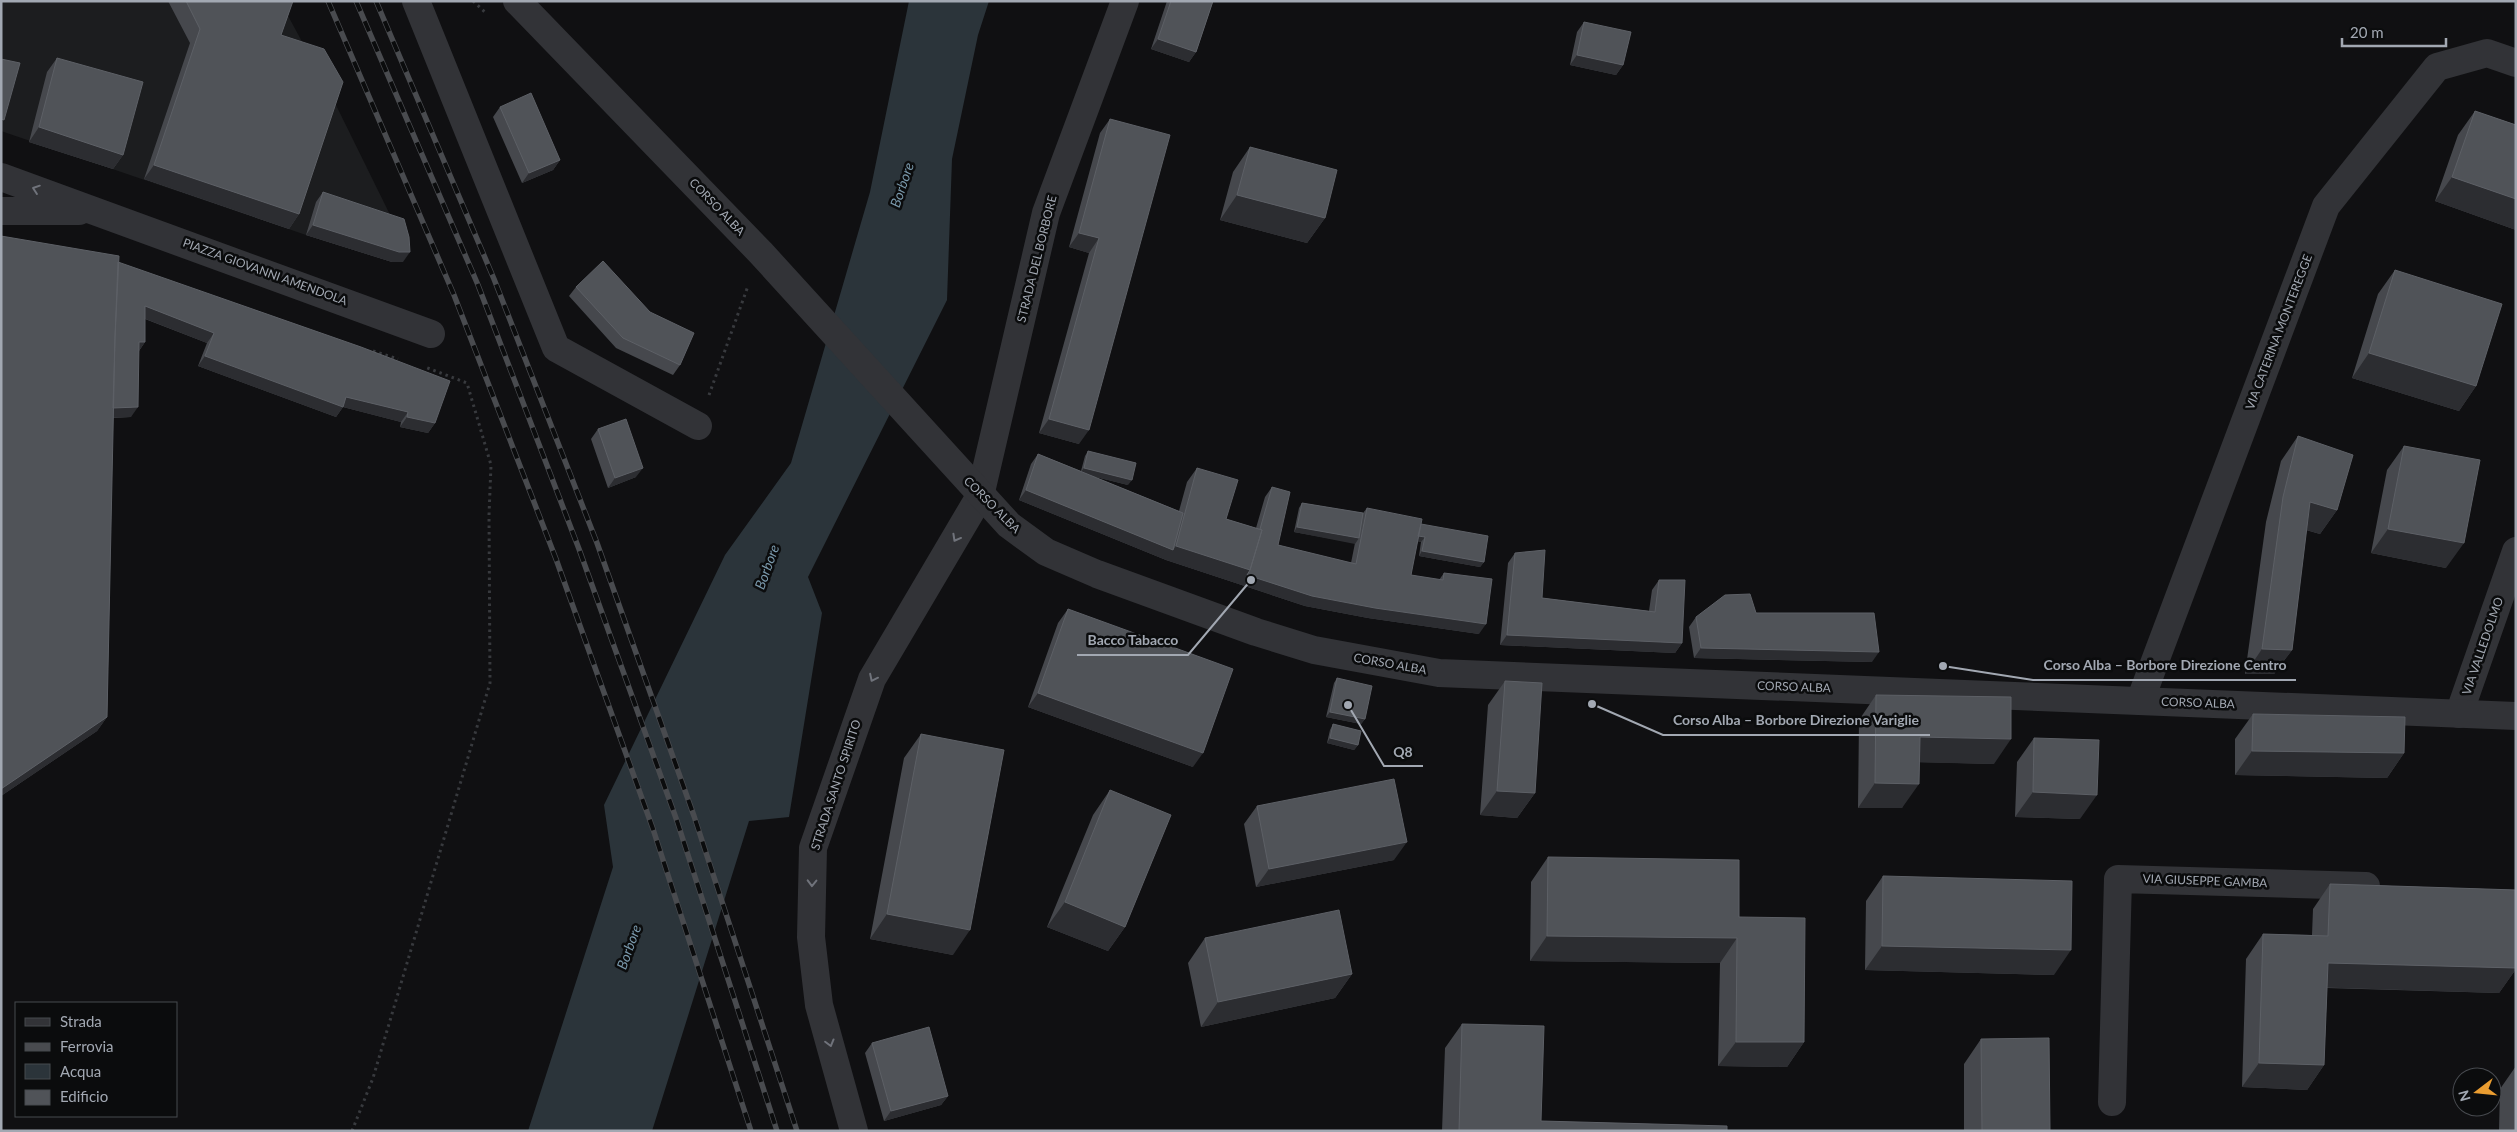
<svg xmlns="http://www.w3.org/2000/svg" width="2517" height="1132" viewBox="0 0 2517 1132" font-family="Lato,sans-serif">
<rect width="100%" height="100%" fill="#101012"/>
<path fill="#1c1d1f" d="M 1,1 L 280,1 L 332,97 L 397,229 L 403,262 L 392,262 L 306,235 L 1,131 Z"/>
<path fill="#2b343a" d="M 909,1 L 989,1 L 978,35 L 952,159 L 947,300 L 808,577 L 822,613 L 789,817 L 749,821 L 652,1131 L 528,1131 L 613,867 L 604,805 L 725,555 L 791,463 L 870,192 Z"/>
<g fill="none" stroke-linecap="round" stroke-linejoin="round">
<path stroke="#383a3e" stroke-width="3" stroke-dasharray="2.5 4" stroke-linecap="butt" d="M 473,1 L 487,14
M 373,351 L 398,359
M 709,395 L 748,286
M 352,1131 L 373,1078 L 490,683 L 489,515 L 491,465 L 467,383 L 425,367"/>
<path stroke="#323337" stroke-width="28" d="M 416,1 L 556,348 L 698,426
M 1,177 L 431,334
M 1,211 L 79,211
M 2140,701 L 2326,206 L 2437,67 L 2487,53 L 2516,63
M 2459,714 L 2516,551
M 2112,1102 L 2118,879 L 2366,886
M 854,1131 L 819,1005 L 811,937 L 813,848 L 872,679 L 980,496 L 1046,213 L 1125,1"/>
<path stroke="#323337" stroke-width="28" d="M 517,1 L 761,253 L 1009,525 L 1046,552 L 1097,574 L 1256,632 L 1314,650 L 1439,673 L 2516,716"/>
<g stroke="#494b4f" stroke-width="5.5">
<path id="rail" d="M 328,1 L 454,295 L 556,559 L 653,829 L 751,1131
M 356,1 L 478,285 L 579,549 L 677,821 L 777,1131
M 376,1 L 494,279 L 597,543 L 694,816 L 797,1131"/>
</g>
<use href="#rail" stroke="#0b0c0d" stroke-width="4" stroke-dasharray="11" stroke-linecap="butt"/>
</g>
<path fill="#46484d" d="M 168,1 L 293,1 L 281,35 L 299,214 L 289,229 L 144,179 L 190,43 Z
M 1167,1 L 1213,1 L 1196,52 L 1189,62 L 1151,49 Z
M 1584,22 L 1623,65 L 1616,75 L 1570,65 L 1577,32 Z
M 57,58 L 123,155 L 113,169 L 29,142 L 47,72 Z
M 500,107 L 560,160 L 553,170 L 522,183 L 493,117 Z
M 2475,111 L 2516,125 L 2516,230 L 2435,201 L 2458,135 Z
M 1110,119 L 1079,444 L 1039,433 L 1089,253 L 1069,247 L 1100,133 Z
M 1250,147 L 1325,218 L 1307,243 L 1220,220 L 1233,172 Z
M 323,192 L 403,262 L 392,262 L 306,235 L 316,202 Z
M 1,236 L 118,262 L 435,423 L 428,433 L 400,427 L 401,422 L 343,407 L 336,417 L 198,366 L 207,343 L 145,319 L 145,342 L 139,351 L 131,417 L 113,418 L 107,717 L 97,731 L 1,796 Z
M 2395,270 L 2476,386 L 2459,411 L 2352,378 L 2378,294 Z
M 576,287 L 680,365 L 673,375 L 616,348 L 569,296 Z
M 598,429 L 636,477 L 608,488 L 591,439 Z
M 2298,436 L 2337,510 L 2320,534 L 2306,530 L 2292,650 L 2274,674 L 2245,674 L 2266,522 L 2281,461 Z
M 2404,446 L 2446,568 L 2371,553 L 2387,470 Z
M 1088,451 L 1128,485 L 1092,476 L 1179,511 L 1187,482 L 1197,468 L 1226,519 L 1256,528 L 1265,497 L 1272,487 L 1278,545 L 1351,563 L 1355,543 L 1294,532 L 1299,508 L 1302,503 L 1363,513 L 1367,508 L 1421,524 L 1484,562 L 1480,567 L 1419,556 L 1421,542 L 1417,541 L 1411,575 L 1439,580 L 1444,573 L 1479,634 L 1368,618 L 1305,606 L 1166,560 L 1019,500 L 1031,464 L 1038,454 L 1081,471 L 1085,456 Z
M 1515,553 L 1542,598 L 1649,611 L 1652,590 L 1659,580 L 1682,643 L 1675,653 L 1500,645 L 1508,563 Z
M 1068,609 L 1193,767 L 1028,707 L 1058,623 Z
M 1756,613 L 1872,662 L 1694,658 L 1689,627 L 1696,617 Z
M 1337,678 L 1365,719 L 1361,724 L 1326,717 L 1334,683 Z
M 1505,681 L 1535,793 L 1517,818 L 1480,815 L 1488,705 Z
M 1876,695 L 1994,764 L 1919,762 L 1902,808 L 1858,808 L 1859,720 Z
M 2253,714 L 2404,753 L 2387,778 L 2235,775 L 2235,739 Z
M 1333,724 L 1358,745 L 1354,750 L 1327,743 L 1330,730 Z
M 921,734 L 953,955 L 870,939 L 904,758 Z
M 2034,738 L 2080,819 L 2015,817 L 2017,762 Z
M 1110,790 L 1125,927 L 1108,951 L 1047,927 L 1093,815 Z
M 1257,806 L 1394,860 L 1256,887 L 1244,824 Z
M 1548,857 L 1739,917 L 1804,1042 L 1787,1067 L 1718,1066 L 1720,963 L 1530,961 L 1531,882 Z
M 1883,876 L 2054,975 L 1865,970 L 1866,901 Z
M 2330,884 L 2516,890 L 2516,969 L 2499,993 L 2327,988 L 2324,1065 L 2307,1090 L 2242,1087 L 2246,959 L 2263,934 L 2312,935 L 2313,909 Z
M 1205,938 L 1352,974 L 1335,998 L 1201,1027 L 1188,963 Z
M 1462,1024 L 1541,1121 L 1727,1131 L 1442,1131 L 1445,1048 Z
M 1981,1039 L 2050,1131 L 1964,1131 L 1964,1064 Z
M 872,1043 L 948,1096 L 941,1105 L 884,1121 L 865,1053 Z
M 2516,1066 L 2516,1131 L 2499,1131 L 2500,1089 Z"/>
<path fill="#2c2d31" d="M 1158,39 L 1196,52 L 1189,62 L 1151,49 Z
M 1577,55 L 1623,65 L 1616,75 L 1570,65 Z
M 39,127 L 123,155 L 113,169 L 29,142 Z
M 560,160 L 553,170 L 522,183 L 529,173 Z
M 154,165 L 299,214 L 289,229 L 144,179 Z
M 2452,177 L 2516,199 L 2516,230 L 2435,201 Z
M 1237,195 L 1325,218 L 1307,243 L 1220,220 Z
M 313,225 L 410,252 L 403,262 L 392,262 L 306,235 Z
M 1079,233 L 1099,238 L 1089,253 L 1069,247 Z
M 145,306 L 214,333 L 207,343 L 138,316 Z
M 139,342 L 145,342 L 138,352 Z
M 2369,353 L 2476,386 L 2459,411 L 2352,378 Z
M 205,356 L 346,397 L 408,412 L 401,422 L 343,407 L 336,417 L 198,366 Z
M 138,407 L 131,417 L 103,418 L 110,408 Z
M 407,417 L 435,423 L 428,433 L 400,427 Z
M 1049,419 L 1089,430 L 1079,444 L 1039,433 Z
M 643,468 L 636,477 L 608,488 L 615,478 Z
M 1084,468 L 1132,480 L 1128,485 L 1080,473 Z
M 1026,490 L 1173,550 L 1176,546 L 1486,624 L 1479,634 L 1368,618 L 1305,606 L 1166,560 L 1019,500 Z
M 2310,502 L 2337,510 L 2320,534 L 2293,526 Z
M 1297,527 L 1359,538 L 1355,544 L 1294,532 Z
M 2388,529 L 2464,543 L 2446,568 L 2371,553 Z
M 1416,535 L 1425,537 L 1421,542 L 1412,540 Z
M 1422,551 L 1484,562 L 1480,567 L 1419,556 Z
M 1507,635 L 1682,643 L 1675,653 L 1500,645 Z
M 1701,648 L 1879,652 L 1872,662 L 1694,658 Z
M 2262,649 L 2292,650 L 2274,674 L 2245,674 Z
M 1038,693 L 1203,753 L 1193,767 L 1028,707 Z
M 1330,712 L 1365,719 L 1361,724 L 1326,717 Z
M 107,717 L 97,731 L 1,796 L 1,789 Z
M 1920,737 L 2011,739 L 1994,764 L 1903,762 Z
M 1330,738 L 1358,745 L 1354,750 L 1327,743 Z
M 2252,751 L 2404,753 L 2387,778 L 2235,775 Z
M 1875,783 L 1919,784 L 1902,808 L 1858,808 Z
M 1497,791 L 1535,793 L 1517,818 L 1480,815 Z
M 2033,792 L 2097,795 L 2080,819 L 2015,817 Z
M 1407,842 L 1394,860 L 1256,887 L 1269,869 Z
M 1065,902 L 1125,927 L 1108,951 L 1047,927 Z
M 887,914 L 970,930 L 953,955 L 870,939 Z
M 1547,936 L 1737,938 L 1720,963 L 1530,961 Z
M 1882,946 L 2071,950 L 2054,975 L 1865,970 Z
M 2328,963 L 2516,968 L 2516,969 L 2499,993 L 2310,987 Z
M 1352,974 L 1335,998 L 1201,1027 L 1218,1002 Z
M 1736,1042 L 1804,1042 L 1787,1067 L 1718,1066 Z
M 2259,1063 L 2324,1065 L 2307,1090 L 2242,1087 Z
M 948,1096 L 941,1105 L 884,1121 L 891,1111 Z"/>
<path fill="#505358" stroke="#5d6066" d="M 186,1 L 293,1 L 281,35 L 324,49 L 343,82 L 299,214 L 154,165 L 200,29 Z
M 1171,1 L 1213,1 L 1196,52 L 1158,39 Z
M 1584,22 L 1631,32 L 1623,65 L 1577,55 Z
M 57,58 L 143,82 L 123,155 L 39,127 Z
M 1,59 L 20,63 L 4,120 L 1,119 Z
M 531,93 L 560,160 L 529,173 L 500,107 Z
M 2475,111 L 2516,125 L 2516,199 L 2452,177 Z
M 1110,119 L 1170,135 L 1089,430 L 1049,419 L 1099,238 L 1079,233 Z
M 1250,147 L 1337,170 L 1325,218 L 1237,195 Z
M 323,192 L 404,219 L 409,237 L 410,252 L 399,252 L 313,225 Z
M 1,236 L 119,256 L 115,337 L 107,717 L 1,789 Z
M 603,261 L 650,312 L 694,333 L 680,365 L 623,338 L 576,287 Z
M 118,262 L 361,347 L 450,381 L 435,423 L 407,417 L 408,412 L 346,397 L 343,407 L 205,356 L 214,333 L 145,306 L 145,342 L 139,342 L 138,407 L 113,408 L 115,337 Z
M 2395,270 L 2502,304 L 2476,386 L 2369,353 Z
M 626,419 L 643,468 L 615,478 L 598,429 Z
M 2298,436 L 2353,455 L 2337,510 L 2310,502 L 2292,650 L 2262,649 L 2283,497 Z
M 2404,446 L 2480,460 L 2464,543 L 2388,529 Z
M 1088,451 L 1136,463 L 1132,480 L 1084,468 Z
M 1038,454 L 1183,513 L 1173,550 L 1026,490 Z
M 1197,468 L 1238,480 L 1226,519 L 1262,530 L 1250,570 L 1176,546 Z
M 1272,487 L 1290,492 L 1278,545 L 1356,564 L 1367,508 L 1422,519 L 1411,575 L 1443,580 L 1444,573 L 1492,579 L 1486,624 L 1375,608 L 1312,596 L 1247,575 L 1250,570 L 1262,530 L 1260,529 Z
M 1302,503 L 1363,513 L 1359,538 L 1297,527 Z
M 1421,524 L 1488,536 L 1484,562 L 1422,551 L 1425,537 L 1418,536 Z
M 1545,550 L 1542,598 L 1655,612 L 1659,580 L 1685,580 L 1682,643 L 1507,635 L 1515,553 Z
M 1750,594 L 1756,613 L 1874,613 L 1879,652 L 1701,648 L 1696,617 L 1725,595 Z
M 1068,609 L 1233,669 L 1203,753 L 1038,693 Z
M 1337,678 L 1372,686 L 1365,719 L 1330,712 Z
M 1505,681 L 1542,683 L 1535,793 L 1497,791 Z
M 1876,695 L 2011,697 L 2011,739 L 1920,737 L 1919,784 L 1875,783 Z
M 2253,714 L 2405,717 L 2404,753 L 2252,751 Z
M 1333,724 L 1361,731 L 1358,745 L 1330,738 Z
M 921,734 L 1004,750 L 970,930 L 887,914 Z
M 2034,738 L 2099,740 L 2097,795 L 2033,792 Z
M 1394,779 L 1407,842 L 1269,869 L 1257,806 Z
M 1110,790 L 1171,815 L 1125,927 L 1065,902 Z
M 1548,857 L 1739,860 L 1739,917 L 1805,918 L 1804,1042 L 1736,1042 L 1737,938 L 1547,936 Z
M 1883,876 L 2072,881 L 2071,950 L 1882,946 Z
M 2330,884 L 2516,890 L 2516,968 L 2328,963 L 2324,1065 L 2259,1063 L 2263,934 L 2328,936 Z
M 1339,910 L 1352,974 L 1218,1002 L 1205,938 Z
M 1462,1024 L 1544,1026 L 1541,1121 L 1727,1126 L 1727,1131 L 1459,1131 Z
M 929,1027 L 948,1096 L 891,1111 L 872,1043 Z
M 2049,1038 L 2050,1131 L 1982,1131 L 1981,1039 Z"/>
<defs><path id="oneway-chevron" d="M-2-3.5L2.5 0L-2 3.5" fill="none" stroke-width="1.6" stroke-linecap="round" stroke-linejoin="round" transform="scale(1.25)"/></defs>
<g stroke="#70737b">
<use href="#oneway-chevron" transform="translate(36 189) rotate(-161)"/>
<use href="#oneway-chevron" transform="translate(956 538) rotate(119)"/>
<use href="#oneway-chevron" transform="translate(873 678) rotate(116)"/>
<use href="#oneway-chevron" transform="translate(812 883) rotate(91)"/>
<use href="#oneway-chevron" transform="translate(830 1043) rotate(75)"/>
</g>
<g text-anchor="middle" stroke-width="5" stroke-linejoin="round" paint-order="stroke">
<g font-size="12" fill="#a2a8b2" stroke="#0b0c0d">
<text transform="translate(717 207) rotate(46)" y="4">CORSO ALBA</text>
<text transform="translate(1037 259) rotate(-76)" y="4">STRADA DEL BORBORE</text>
<text transform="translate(265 272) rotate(20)" y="4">PIAZZA GIOVANNI AMENDOLA</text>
<text transform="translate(2279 332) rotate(-69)" y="4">VIA CATERINA MONTEREGGE</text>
<text transform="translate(992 505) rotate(45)" y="4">CORSO ALBA</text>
<text transform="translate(2483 646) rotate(-71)" y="4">VIA VALLEDOLMO</text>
<text transform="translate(1390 664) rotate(10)" y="4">CORSO ALBA</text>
<text transform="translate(1794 687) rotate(2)" y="4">CORSO ALBA</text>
<text transform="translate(2198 703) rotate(2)" y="4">CORSO ALBA</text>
<text transform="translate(836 785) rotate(-72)" y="4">STRADA SANTO SPIRITO</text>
<text transform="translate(2205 881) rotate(2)" y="4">VIA GIUSEPPE GAMBA</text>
</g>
<g font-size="14" font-style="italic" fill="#7a99ac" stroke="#0b0c0d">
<text transform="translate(902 185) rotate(-71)" y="5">Borbore</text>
<text transform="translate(767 567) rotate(-70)" y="5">Borbore</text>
<text transform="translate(629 947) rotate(-70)" y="5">Borbore</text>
</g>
</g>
<path fill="none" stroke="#a2a8b2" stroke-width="2" d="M1251 580L1188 655H1077M1943 666L2033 680H2296M1592 704L1663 735H1930M1348 705L1384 766H1423"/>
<g fill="#a2a8b2" stroke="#0b0c0d" stroke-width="2">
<circle cx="1251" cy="580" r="5"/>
<circle cx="1943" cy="666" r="5"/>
<circle cx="1592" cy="704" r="5"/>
<circle cx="1348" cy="705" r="5"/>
</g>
<g font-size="14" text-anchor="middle" font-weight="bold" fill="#a2a8b2" stroke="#0b0c0d" stroke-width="5" stroke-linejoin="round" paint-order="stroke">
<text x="1133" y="645">Bacco Tabacco</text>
<text x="2165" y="670">Corso Alba – Borbore Direzione Centro</text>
<text x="1796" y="725">Corso Alba – Borbore Direzione Variglie</text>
<text x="1403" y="757">Q8</text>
</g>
<rect width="2517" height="1132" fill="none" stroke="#a2a8b2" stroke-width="5"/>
<rect x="15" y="1002" width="162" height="115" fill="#0b0c0d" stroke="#474a4f"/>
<rect x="25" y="1018" width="25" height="8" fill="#323337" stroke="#474a4f"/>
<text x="60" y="1027" font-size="15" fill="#a2a8b2">Strada</text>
<rect x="25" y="1043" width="25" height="8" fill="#494b4f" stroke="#474a4f"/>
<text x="60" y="1052" font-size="15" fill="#a2a8b2">Ferrovia</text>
<rect x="25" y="1064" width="25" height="15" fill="#2b343a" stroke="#474a4f"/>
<text x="60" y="1077" font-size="15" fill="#a2a8b2">Acqua</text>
<rect x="25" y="1090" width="25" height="15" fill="#505358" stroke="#474a4f"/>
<text x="60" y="1102" font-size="15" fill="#a2a8b2">Edificio</text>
<g transform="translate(2477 1092) rotate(254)"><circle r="24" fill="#0b0c0d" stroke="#474a4f"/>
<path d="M0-4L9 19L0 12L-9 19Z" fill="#ea9d31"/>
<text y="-8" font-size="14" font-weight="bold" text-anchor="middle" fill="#a2a8b2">N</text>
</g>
<path d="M2342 38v8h104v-8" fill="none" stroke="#a2a8b2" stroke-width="2.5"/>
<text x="2350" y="38" font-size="15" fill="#a2a8b2" stroke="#0b0c0d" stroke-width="4" paint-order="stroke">20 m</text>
</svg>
